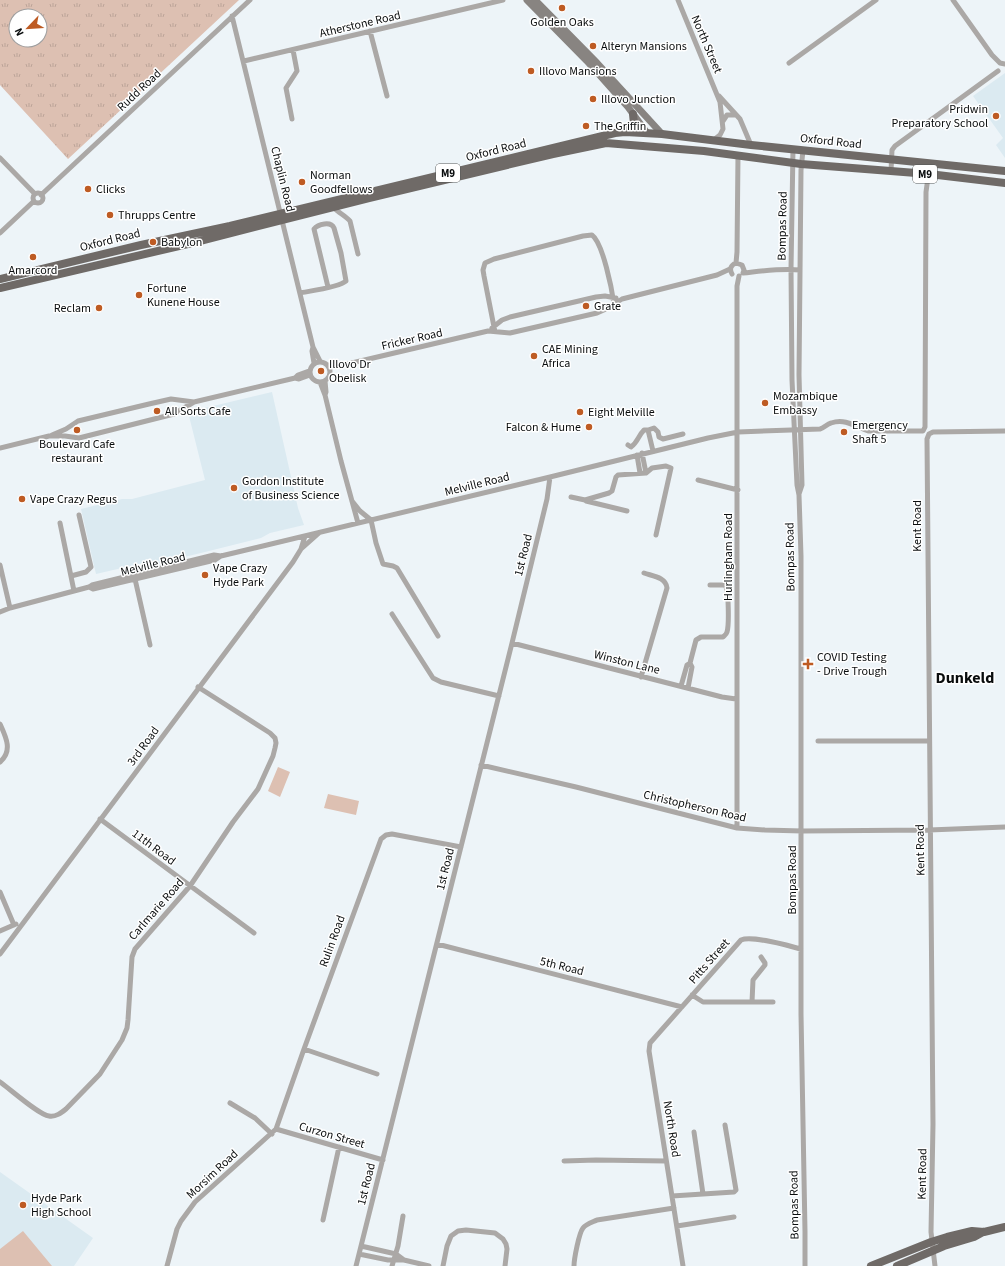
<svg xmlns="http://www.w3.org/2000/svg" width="1005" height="1266" viewBox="0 0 1005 1266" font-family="'Source Sans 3',sans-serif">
<defs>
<pattern id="grass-tufts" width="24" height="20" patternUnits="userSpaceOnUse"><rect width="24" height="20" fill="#ddc0b2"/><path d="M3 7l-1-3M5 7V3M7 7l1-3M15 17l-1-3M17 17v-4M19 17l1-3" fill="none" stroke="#bca498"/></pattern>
</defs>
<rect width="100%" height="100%" fill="#edf4f8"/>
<path fill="#dbeaf1" d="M 1005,73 L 1005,158 L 996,145 L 1003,138 L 973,96 Z
M 272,392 L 298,508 L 304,525 L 270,533 L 261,538 L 205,552 L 155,564 L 152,561 L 96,574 L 81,509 L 122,499 L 132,499 L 205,480 L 188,412 Z
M 0,1172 L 93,1238 L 74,1266 L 0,1266 Z"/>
<path fill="url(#grass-tufts)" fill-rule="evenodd" d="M 0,0 L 239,0 L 68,159 L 0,85 ZM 16,16 L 40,16 L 40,40 L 16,40 Z"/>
<path fill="#ddc0b2" d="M 278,767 L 290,772 L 280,797 L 268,791 Z
M 328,794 L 359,801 L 356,815 L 324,808 Z
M 23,1231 L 52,1266 L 0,1266 L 0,1249 Z"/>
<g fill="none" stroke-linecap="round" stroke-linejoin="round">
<path stroke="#aba8a6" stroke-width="5" d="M 678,0 L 720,102 L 723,129 L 720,135 L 715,139
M 953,0 L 992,55 L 1000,63 L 1005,64
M 232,16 L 313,347 L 320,361
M 370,31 L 387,96
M 244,61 L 503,0
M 789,63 L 876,0
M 719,96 L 740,119 L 751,145
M 292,119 L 286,88 L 297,71 L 293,50
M 723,121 L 727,115 L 736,115
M 793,149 L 791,269 L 792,380 L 797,485 L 799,495 L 801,556 L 801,1014 L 805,1231 L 805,1266
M 0,158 L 35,194
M 891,171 L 892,150 L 895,146 L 998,71
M33 198a5 5 0 1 1 10 0a5 5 0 1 1-10 0Z
M 41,195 L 250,0
M 334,208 C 339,213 346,216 350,221 L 358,254
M 0,233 L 34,201
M 736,263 L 737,252 L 738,155
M 743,273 C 762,271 781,268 800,270
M 732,274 C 729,269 731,265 736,263 L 742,265 L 744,270 L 743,273
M 300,293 C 310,291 340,287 346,281 L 341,253 L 334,228 C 331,221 318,224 314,229 L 328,287
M 492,328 L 502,320 L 510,317 L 596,297 L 605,296 L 616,298
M 495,332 L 484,276 L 483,270 L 485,263 L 494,259 L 583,236 L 592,235 C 603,243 612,290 614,304
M 313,347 L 312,351 L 314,363
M310 372a10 10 0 1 1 20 0a10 10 0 1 1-20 0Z
M 328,365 L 339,366 L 488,331 L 510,333 L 597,313 L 606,309 L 622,299 L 717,275 L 730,269
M 295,378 L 298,375 L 309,371
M 320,382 L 325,395 L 341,461 L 358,523
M 325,395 L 326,392 L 325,381
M 52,435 L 66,429 L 78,421 L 149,404 L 171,399 L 194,402
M 628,445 L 631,447 C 638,442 638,436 644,430 L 648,430
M 0,448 L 49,436 L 65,436 L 79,438 L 174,414 L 194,402 L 295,378 L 299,379 L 310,375
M 653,451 L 648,430 L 654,428 L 658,432 L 659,437 L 663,439 L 683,434
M 642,453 L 646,473
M 637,455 L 640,473
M 698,480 L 738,490
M 799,494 L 802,485 L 799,375 L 801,170 L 803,150
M 571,497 L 585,500 L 609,493 L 612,491 L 616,477 L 618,475 L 646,473 L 652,468 L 666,466 L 671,468 L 656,535
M 352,501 L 360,511 L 371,520 L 376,543 L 383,564 L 393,566 L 397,568 L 438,636
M 586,501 L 627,511
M 60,523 L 74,591
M 301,549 L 319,533
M 0,565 L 10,608
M 71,576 L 86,572 L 91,567 L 79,515
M 135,579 L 150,645
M 89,587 L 93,589 L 215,560 L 221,556
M 0,612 L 10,608 L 89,587 L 92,585 L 214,555 L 221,556 L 550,477 L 708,438 L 738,432 L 820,429 C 824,428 827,424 831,423 C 846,418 856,427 868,431 L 923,431 L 925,427 L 926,192 L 930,163
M 392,614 L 433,678 L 441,682 L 499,696
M 512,643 L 722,697 L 736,699
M 641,677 L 667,588 C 666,577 652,576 644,573
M 681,686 L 687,665 L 690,663
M 688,688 L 692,667 L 690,663 L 696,640 L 701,637 L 723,637 C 725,635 726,635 727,632 C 729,626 729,590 725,585 L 710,585
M 0,724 C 6,737 13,751 0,762
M 818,741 L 929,741
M 481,765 L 576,787 L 737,828 L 765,830 L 802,831 L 929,830 L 1005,827
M 100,819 L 254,933
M 737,828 L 737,286 L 739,276
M 0,892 L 14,925
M 0,931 L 16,924
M 437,944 L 682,1007
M 0,954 L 293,562 L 301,549 L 305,536
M 692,995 L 703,1002 L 773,1002
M 752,1002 L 753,980 L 765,965 L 765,963 L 761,957
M 304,1049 L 377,1074
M 0,1082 C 10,1089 39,1115 49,1116 C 56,1117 61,1113 66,1109 L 100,1074 L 122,1040 L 127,1028 L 128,1020 L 132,957 L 135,949 L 190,886 L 233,822 L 258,789 L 273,756 L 275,748 L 276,743 L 275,738 L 270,733 L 198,687
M 230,1103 L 255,1118 L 272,1134
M 276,1129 L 383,1160
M 694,1132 L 703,1194
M 564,1161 L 596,1160 L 666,1161
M 672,1196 L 734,1192 L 736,1190 L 725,1125
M 323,1220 L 339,1147
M 677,1226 L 734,1217
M 361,1246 L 396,1254 L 404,1260
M 359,1254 L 388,1260 L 404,1260 L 429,1266
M 167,1266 L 177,1229 L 181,1221 L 195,1202 L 276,1129 L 304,1049 L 381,839 L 386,835 L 392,834 L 461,847
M 356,1266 L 512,643 L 547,499 L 550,477
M 392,1266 L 398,1246 L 403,1216
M 443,1266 L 447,1246 L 451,1236 L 458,1231 L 466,1230 L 495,1233 L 503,1239 L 506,1244 L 507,1249 L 505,1266
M 574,1266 C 574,1259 579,1233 583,1228 C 586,1224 593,1222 597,1220 L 674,1208
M 683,1266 L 649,1051 L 650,1043 L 741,940 C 752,935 789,946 801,949
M 935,1266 L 931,1232 L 933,1124 L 927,439 L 929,434 L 933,432 L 1005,431"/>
<path stroke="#888481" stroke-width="7" d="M 527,0 L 587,61 L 628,107 L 647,133
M 535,0 L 597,63 L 662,134"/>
<path stroke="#6f6a67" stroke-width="8" d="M 625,132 L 634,124 L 633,114
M 0,279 L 141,245 L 230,226 L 615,133 L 625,132 L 662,134 L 751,145 L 1005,171
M 0,288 L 192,243 L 369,198 L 553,154 L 606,143 L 704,151 L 801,164 L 929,174 L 1005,183
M 871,1266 L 931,1242 L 947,1237 L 972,1231 L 984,1232 L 1005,1227
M 897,1266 L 944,1246 L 974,1237 L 983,1232"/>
</g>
<g fill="#be5b23" stroke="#fff" stroke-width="1.5">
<circle cx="562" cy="8" r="4"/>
<circle cx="593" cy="46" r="4"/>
<circle cx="531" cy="71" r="4"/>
<circle cx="593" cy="99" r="4"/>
<circle cx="996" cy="116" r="4"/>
<circle cx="586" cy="126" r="4"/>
<circle cx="302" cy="182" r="4"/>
<circle cx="88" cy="189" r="4"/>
<circle cx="110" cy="215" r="4"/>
<circle cx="153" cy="242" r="4"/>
<circle cx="33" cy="257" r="4"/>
<circle cx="139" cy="295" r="4"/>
<circle cx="586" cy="306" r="4"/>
<circle cx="99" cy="308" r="4"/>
<circle cx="534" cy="356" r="4"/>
<circle cx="321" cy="371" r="4"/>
<circle cx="765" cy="403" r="4"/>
<circle cx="157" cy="411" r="4"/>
<circle cx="580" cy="412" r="4"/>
<circle cx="589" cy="427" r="4"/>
<circle cx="77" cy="430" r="4"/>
<circle cx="844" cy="432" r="4"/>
<circle cx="234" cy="488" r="4"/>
<circle cx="22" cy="499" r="4"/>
<circle cx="205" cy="575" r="4"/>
<path d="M806 658h4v4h4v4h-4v4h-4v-4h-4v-4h4z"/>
<circle cx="23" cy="1205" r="4"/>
</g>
<g text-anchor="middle" stroke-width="3" stroke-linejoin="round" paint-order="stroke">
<g fill="#fff" stroke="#545656" stroke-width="1">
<rect x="436" y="164" width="24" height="18" rx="3"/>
<rect x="913" y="165" width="24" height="18" rx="3"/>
</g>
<g font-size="11" font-weight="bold" fill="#0a0d0e">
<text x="448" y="177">M9</text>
<text x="925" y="178">M9</text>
</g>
<g font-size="12" fill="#0a0d0e" stroke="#fff" text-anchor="start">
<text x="562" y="26" text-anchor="middle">Golden Oaks</text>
<text x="601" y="50">Alteryn Mansions</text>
<text x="539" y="75">Illovo Mansions</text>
<text x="601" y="103">Illovo Junction</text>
<text x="988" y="113" text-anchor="end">Pridwin<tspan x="988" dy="14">Preparatory School</tspan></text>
<text x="594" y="130">The Griffin</text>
<text x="310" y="179">Norman<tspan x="310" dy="14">Goodfellows</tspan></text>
<text x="96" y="193">Clicks</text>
<text x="118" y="219">Thrupps Centre</text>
<text x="161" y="246">Babylon</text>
<text x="33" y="274" text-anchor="middle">Amarcord</text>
<text x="147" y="292">Fortune<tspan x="147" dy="14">Kunene House</tspan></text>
<text x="594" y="310">Grate</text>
<text x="91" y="312" text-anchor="end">Reclam</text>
<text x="542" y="353">CAE Mining<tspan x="542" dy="14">Africa</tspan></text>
<text x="329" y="368">Illovo Dr<tspan x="329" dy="14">Obelisk</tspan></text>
<text x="773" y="400">Mozambique<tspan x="773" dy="14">Embassy</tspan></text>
<text x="165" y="415">All Sorts Cafe</text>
<text x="588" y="416">Eight Melville</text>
<text x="852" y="429">Emergency<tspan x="852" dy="14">Shaft 5</tspan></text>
<text x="581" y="431" text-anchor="end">Falcon &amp; Hume</text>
<text x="77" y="448" text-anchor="middle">Boulevard Cafe<tspan x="77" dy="14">restaurant</tspan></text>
<text x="242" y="485">Gordon Institute<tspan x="242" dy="14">of Business Science</tspan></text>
<text x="30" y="503">Vape Crazy Regus</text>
<text x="213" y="572">Vape Crazy<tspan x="213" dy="14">Hyde Park</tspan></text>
<text x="817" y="661">COVID Testing<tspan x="817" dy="14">- Drive Trough</tspan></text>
<text x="31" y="1202">Hyde Park<tspan x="31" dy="14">High School</tspan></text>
</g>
<g font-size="12" fill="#0a0d0e" stroke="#fff">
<text transform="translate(360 24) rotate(-13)" y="4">Atherstone Road</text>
<text transform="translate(707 44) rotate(67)" y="4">North Street</text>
<text transform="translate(139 90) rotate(-43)" y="4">Rudd Road</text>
<text transform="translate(831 141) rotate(6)" y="4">Oxford Road</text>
<text transform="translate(496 150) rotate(-14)" y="4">Oxford Road</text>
<text transform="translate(283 179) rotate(76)" y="4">Chaplin Road</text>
<text transform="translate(782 226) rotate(-89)" y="4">Bompas Road</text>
<text transform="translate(110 240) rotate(-14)" y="4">Oxford Road</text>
<text transform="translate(412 339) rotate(-13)" y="4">Fricker Road</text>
<text transform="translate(477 484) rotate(-14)" y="4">Melville Road</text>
<text transform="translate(917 526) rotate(-90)" y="4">Kent Road</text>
<text transform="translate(523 555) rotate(-76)" y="4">1st Road</text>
<text transform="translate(728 557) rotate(-90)" y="4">Hurlingham Road</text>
<text transform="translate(790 557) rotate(-91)" y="4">Bompas Road</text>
<text transform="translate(153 564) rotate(-14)" y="4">Melville Road</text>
<text transform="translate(627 662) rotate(14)" y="4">Winston Lane</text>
<text transform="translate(143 746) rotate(-54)" y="4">3rd Road</text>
<text transform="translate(695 806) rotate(13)" y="4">Christopherson Road</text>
<text transform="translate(154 847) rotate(37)" y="4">11th Road</text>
<text transform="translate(920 850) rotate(-91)" y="4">Kent Road</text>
<text transform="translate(445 869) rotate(-76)" y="4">1st Road</text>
<text transform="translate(792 880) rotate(-90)" y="4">Bompas Road</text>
<text transform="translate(156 909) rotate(-49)" y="4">Carlmarie Road</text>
<text transform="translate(332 941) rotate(-70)" y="4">Rulin Road</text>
<text transform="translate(709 961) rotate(-49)" y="4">Pitts Street</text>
<text transform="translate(562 966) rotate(14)" y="4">5th Road</text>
<text transform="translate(672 1129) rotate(81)" y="4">North Road</text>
<text transform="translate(332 1135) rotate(16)" y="4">Curzon Street</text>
<text transform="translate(212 1174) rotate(-43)" y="4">Morsim Road</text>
<text transform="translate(922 1174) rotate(-89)" y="4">Kent Road</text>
<text transform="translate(366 1184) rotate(-76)" y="4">1st Road</text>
<text transform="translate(794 1205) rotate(-91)" y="4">Bompas Road</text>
</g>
<g font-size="16" font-weight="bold" fill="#0a0d0e" stroke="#fff">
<text x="965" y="683">Dunkeld</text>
</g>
</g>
<g transform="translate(28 28) rotate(245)"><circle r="19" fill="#ffffff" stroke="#9d9e9f"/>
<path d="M0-3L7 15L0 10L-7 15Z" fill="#be5b23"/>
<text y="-6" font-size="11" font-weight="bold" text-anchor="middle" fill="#0a0d0e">N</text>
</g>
</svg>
